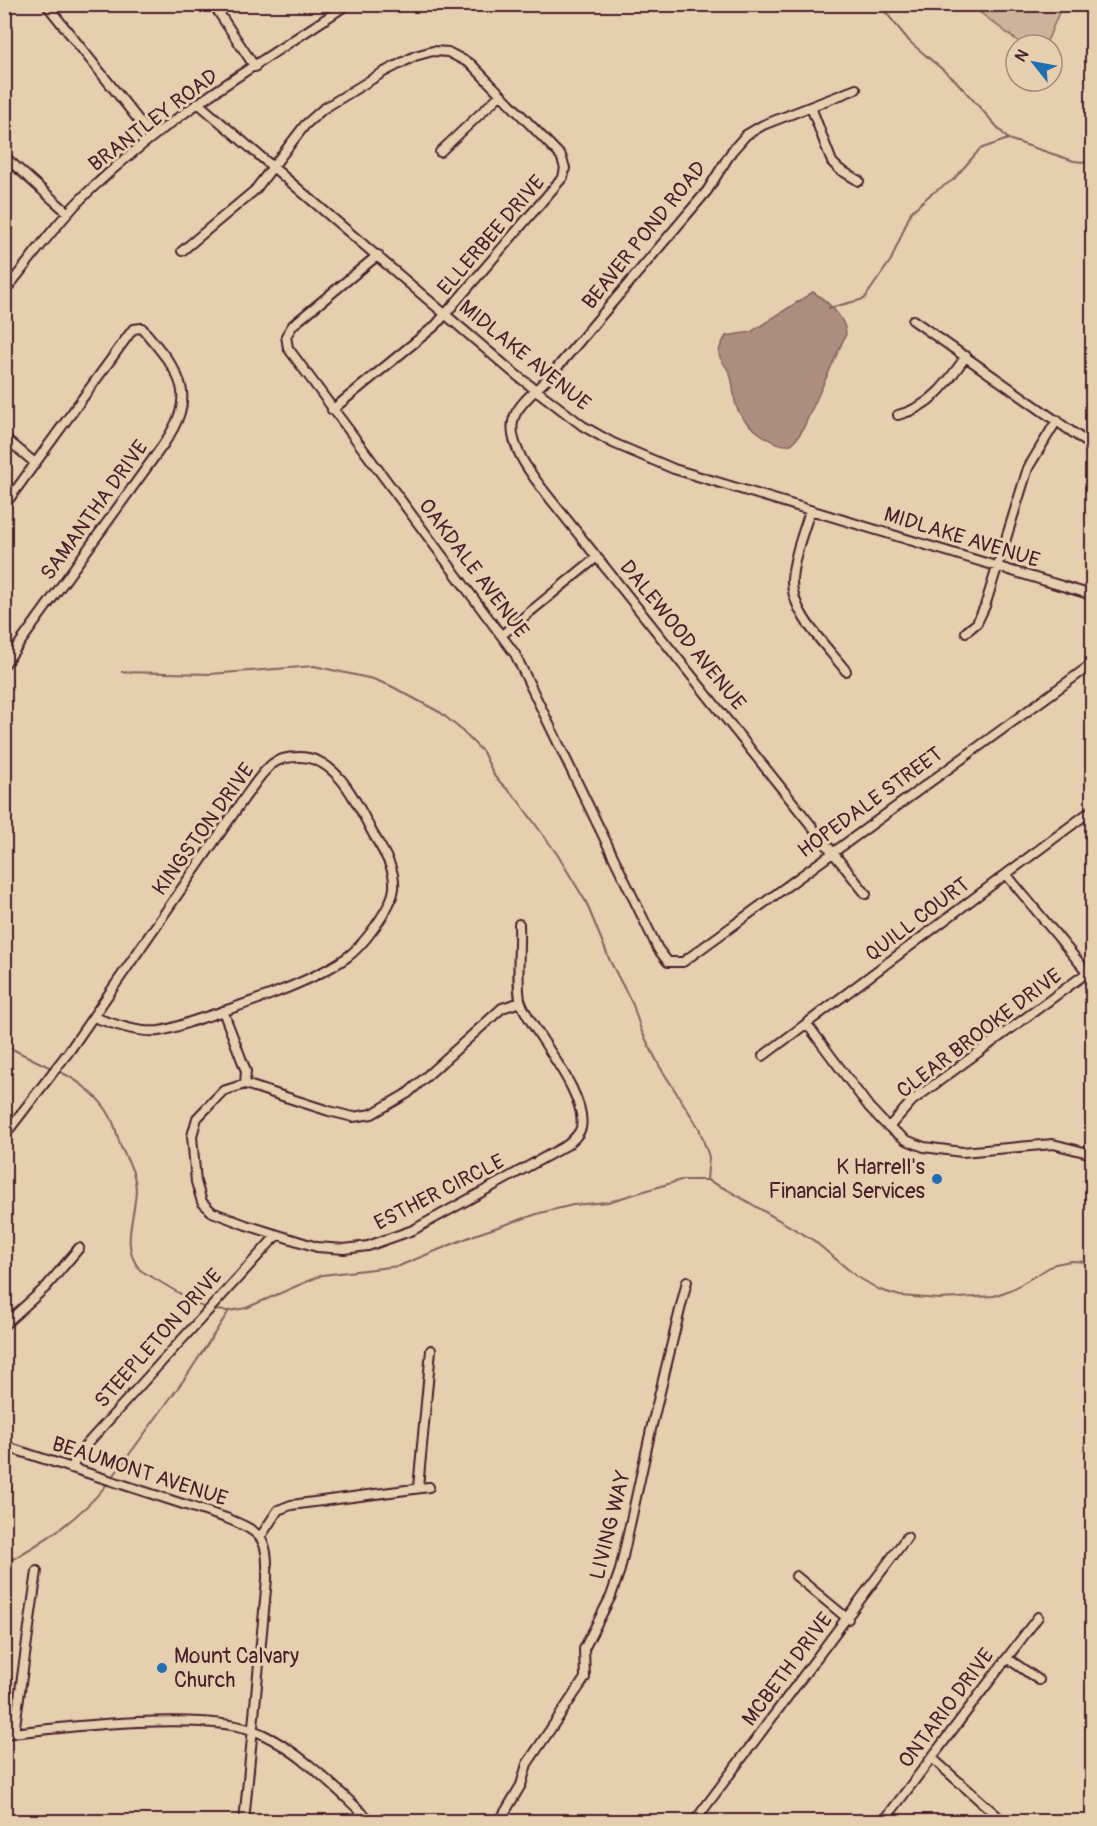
<svg xmlns="http://www.w3.org/2000/svg" width="1097" height="1826" viewBox="0 0 1097 1826" font-family="Pangolin,sans-serif">
<rect width="100%" height="100%" fill="#e6cfaf"/>
<filter id="ink" filterUnits="userSpaceOnUse"><feTurbulence type="fractalNoise" baseFrequency=".0167" numOctaves="2"/><feDisplacementMap in="SourceGraphic" scale="12" xChannelSelector="R" yChannelSelector="G"/><feConvolveMatrix kernelMatrix="1 2 1 2 8 2 1 2 1" color-interpolation-filters="sRGB"/></filter>
<g filter="url(#ink)">
<path fill="#cdb399" stroke="#8c6962" stroke-width="1.5" d="M 970,5 L 1062,5 L 1048,39 L 1043,45 L 1023,45 Z"/>
<path fill="#ad8e7e" stroke="#85625d" stroke-width="1.5" d="M 813,292 C 826,300 846,318 846,334 L 803,429 C 800,434 795,444 788,445 C 772,446 742,423 737,408 C 733,398 734,387 731,377 C 724,356 711,361 726,336 L 751,332 Z"/>
<g fill="none" stroke-linecap="round" stroke-linejoin="round">
<path stroke="#85625d" stroke-width="2" d="M 879,4 L 910,42 L 956,81 L 1008,139 L 1074,161 L 1092,163
M 829,308 L 864,299 L 891,260 L 911,212 L 931,194 L 953,180 L 980,149 L 1008,139
M 122,672 L 210,674 L 314,666 L 373,679 L 391,686 L 441,713 L 459,728 L 483,752 L 495,777 L 517,799 L 557,854 L 586,902 L 610,961 L 633,1005 L 641,1030 L 660,1067 L 699,1128 L 709,1157 L 707,1180
M 4,1045 L 53,1069
M 58,1071 C 77,1079 101,1098 110,1116 C 116,1126 117,1137 121,1147 C 128,1162 136,1173 136,1190 C 135,1219 120,1245 140,1270 L 206,1309
M 211,1310 L 229,1311 L 246,1308 L 322,1275 L 399,1266 L 477,1234 L 540,1213 L 573,1205 L 608,1202 L 681,1180 L 707,1180 L 726,1189 L 813,1240 L 856,1276 L 880,1290 L 900,1296 L 940,1299 L 994,1296 L 1013,1289 L 1055,1264 L 1071,1261 L 1088,1262 L 1092,1266
M 112,1478 L 188,1374 L 229,1311
M 4,1564 C 44,1542 80,1518 108,1483"/>
<g stroke="#4a1f2b" stroke-width="12">
<path id="minor" d="M 46,4 L 152,137
M 213,4 L 255,67
M 856,89 L 763,125 L 746,135 L 732,151 L 707,191 L 550,376 C 539,388 522,400 515,415 C 501,446 546,492 564,516 L 866,894
M 199,104 L 515,374 L 583,426 L 613,443 L 674,469 L 1092,595
M 811,107 L 832,162 L 839,169 L 859,181
M 440,152 L 500,95
M 4,156 L 68,213
M 182,251 L 255,190 L 305,125 L 323,109 L 382,73 L 415,56 L 433,51 L 448,52 L 471,64 L 561,156 L 565,168 L 563,177 L 436,325 L 332,410
M 378,255 L 293,325 L 286,336 L 288,348 L 515,654 L 658,949 L 668,962 L 683,962 L 1092,664
M 4,292 C 31,259 56,223 86,194 C 163,119 259,64 348,4
M 913,320 L 1092,446
M 898,415 C 931,407 948,382 966,356
M 4,437 L 35,463
M 4,506 L 133,329 L 142,328 C 179,373 200,392 163,445 L 4,665
M 810,511 C 803,533 794,556 792,579 C 790,613 827,646 846,671
M 966,632 L 977,623 L 985,606 L 1028,468 L 1057,420
M 503,634 L 597,557
M 1006,874 L 1092,978
M 519,924 C 520,941 516,990 521,1003 C 534,1035 588,1093 581,1128 C 579,1135 573,1140 567,1145 L 413,1230 L 368,1246 L 344,1249 L 317,1247 L 246,1225 L 212,1212 L 202,1202 L 196,1182 L 192,1136 L 197,1118 L 223,1091 L 245,1084 L 329,1111 L 353,1117 L 372,1114 L 408,1093 L 502,1008 L 521,1002
M 223,1011 L 246,1071 L 245,1084
M 807,1024 L 869,1107 L 885,1124 L 906,1140 L 924,1147 L 962,1152 L 1053,1144 L 1092,1154
M 763,1056 L 1092,810
M 889,1127 L 912,1101 L 1092,969
M 4,1136 L 70,1050 L 243,800 C 252,788 260,774 272,764 C 279,759 289,757 298,757 C 336,756 356,801 371,830 C 380,847 396,867 394,888 C 392,908 362,947 346,958 C 308,984 243,1005 199,1019 C 186,1023 173,1029 159,1031 C 137,1033 114,1024 93,1017
M 4,1325 L 46,1287 L 79,1248
M 4,1446 L 226,1518 C 264,1533 268,1539 267,1579 L 244,1822
M 71,1468 L 85,1446 L 276,1236
M 418,1488 L 431,1350
M 261,1536 L 278,1510 L 291,1505 L 429,1487
M 796,1576 L 848,1619
M 1007,1658 L 1039,1680
M 14,1733 L 37,1571
M 4,1734 C 63,1727 213,1709 262,1734 C 304,1754 338,1791 372,1822
M 932,1758 L 1004,1822
M 499,1822 L 521,1785 L 527,1764 L 585,1678 L 584,1649 L 611,1596 L 620,1570 L 652,1425 L 687,1281
M 694,1822 L 907,1537
M 883,1822 L 1038,1617"/>
</g>
<use href="#minor" stroke="#e6cfaf" stroke-width="8"/>
</g>
</g>
<g fill="#1f6fb2" stroke="#e6cfaf" stroke-width="2">
<circle cx="937" cy="1179" r="6"/>
<circle cx="162" cy="1668" r="6"/>
</g>
<g text-anchor="middle" stroke-width="6" stroke-linejoin="round" paint-order="stroke">
<g font-size="21" fill="#4a1f2b" stroke="#e6cfaf">
<text transform="translate(153 120) rotate(-37)" y="7">BRANTLEY ROAD</text>
<text transform="translate(491 235) rotate(-49)" y="7">ELLERBEE DRIVE</text>
<text transform="translate(644 235) rotate(-51)" y="7">BEAVER POND ROAD</text>
<text transform="translate(525 355) rotate(39)" y="7">MIDLAKE AVENUE</text>
<text transform="translate(94 510) rotate(-54)" y="7">SAMANTHA DRIVE</text>
<text transform="translate(962 537) rotate(17)" y="7">MIDLAKE AVENUE</text>
<text transform="translate(474 568) rotate(53)" y="7">OAKDALE AVENUE</text>
<text transform="translate(683 635) rotate(51)" y="7">DALEWOOD AVENUE</text>
<text transform="translate(870 802) rotate(-36)" y="7">HOPEDALE STREET</text>
<text transform="translate(203 829) rotate(-54)" y="7">KINGSTON DRIVE</text>
<text transform="translate(917 919) rotate(-37)" y="7">QUILL COURT</text>
<text transform="translate(979 1033) rotate(-37)" y="7">CLEAR BROOKE DRIVE</text>
<text transform="translate(439 1192) rotate(-27)" y="7">ESTHER CIRCLE</text>
<text transform="translate(158 1338) rotate(-48)" y="7">STEEPLETON DRIVE</text>
<text transform="translate(140 1471) rotate(18)" y="7">BEAUMONT AVENUE</text>
<text transform="translate(610 1525) rotate(-76)" y="7">LIVING WAY</text>
<text transform="translate(787 1669) rotate(-53)" y="7">MCBETH DRIVE</text>
<text transform="translate(946 1708) rotate(-53)" y="7">ONTARIO DRIVE</text>
</g>
<g font-size="21" fill="#4a1f2b" stroke="#e6cfaf" text-anchor="end">
<text x="925" y="1174">K Harrell's<tspan x="925" dy="24">Financial Services</tspan></text>
<text x="174" y="1663" text-anchor="start">Mount Calvary<tspan x="174" dy="24">Church</tspan></text>
</g>
</g>
<rect width="1097" height="1826" fill="none" stroke="#e6cfaf" stroke-width="24"/>
<rect x="12" y="12" width="1073" height="1802" fill="none" stroke="#4a1f2b" stroke-width="2" filter="url(#ink)"/>
<g transform="translate(1034 63) rotate(301)"><circle r="28" fill="#e6cfaf" stroke="#a8897a" stroke-width="1.5"/>
<path d="M0-4.5L10 22L0 15L-10 22Z" fill="#1f6fb2"/>
<text y="-9" font-size="16" font-weight="bold" text-anchor="middle" fill="#4a1f2b">N</text>
</g>
</svg>
